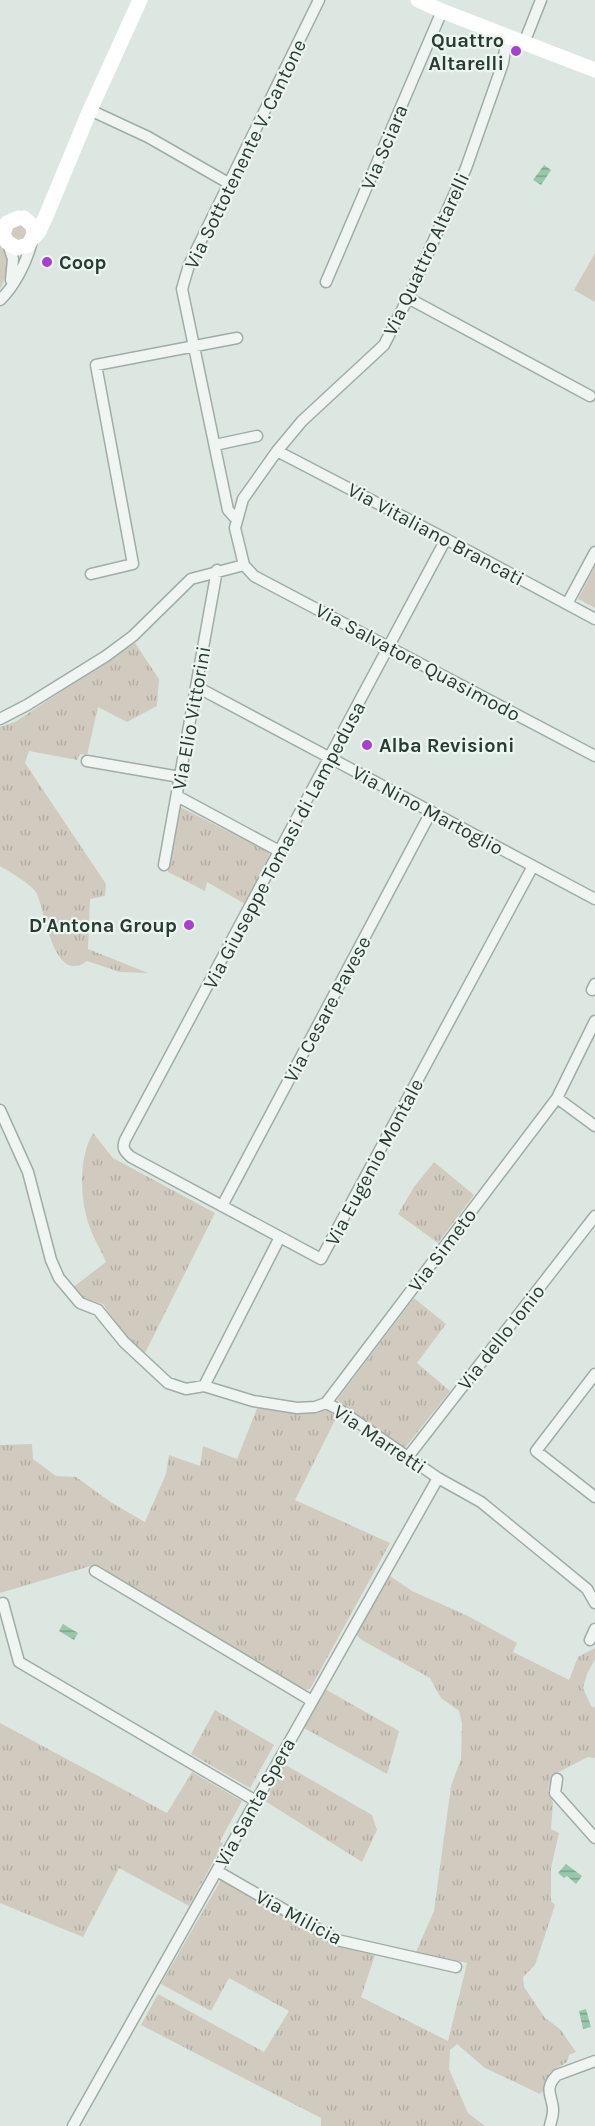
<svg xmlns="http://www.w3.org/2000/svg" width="595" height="2126" viewBox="0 0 595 2126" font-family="Karla,sans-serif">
<defs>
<pattern id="grass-tufts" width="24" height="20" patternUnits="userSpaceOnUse" patternTransform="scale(1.5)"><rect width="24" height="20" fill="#d1cabe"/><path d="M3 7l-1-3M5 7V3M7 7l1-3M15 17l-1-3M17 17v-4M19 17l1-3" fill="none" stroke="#b3aea4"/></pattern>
<pattern id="water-rules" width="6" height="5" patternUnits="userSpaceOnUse" patternTransform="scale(1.5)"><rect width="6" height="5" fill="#98c7aa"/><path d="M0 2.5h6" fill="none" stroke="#7ca38b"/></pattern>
</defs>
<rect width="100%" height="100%" fill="#dde7e2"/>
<path fill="url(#grass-tufts)" d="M 595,566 L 595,608 L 578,599 Z
M 135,643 L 159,679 L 157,706 L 127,722 L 98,707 L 87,755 L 80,754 L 77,760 L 29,751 L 25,763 L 106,884 L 105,896 L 90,899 L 88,949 L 148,973 L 120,972 L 87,961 C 54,986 45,912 37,894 C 33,885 10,872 0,866 L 0,727 L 15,722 Z
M 180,807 L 269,852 L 270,856 L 245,904 L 207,882 L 205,891 L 168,872 L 178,810 Z
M 93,1133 L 113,1158 L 215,1213 L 144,1355 L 126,1338 L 103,1304 L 83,1298 L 72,1288 L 106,1262 C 100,1248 91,1234 87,1219 C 80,1193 79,1157 93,1133 Z
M 434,1162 L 474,1195 L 438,1243 L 398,1214 L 414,1187 Z
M 414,1298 L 446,1324 L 417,1363 L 450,1391 L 404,1449 L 337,1400 Z
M 258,1406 L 298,1412 L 329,1410 L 337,1416 L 295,1500 L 390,1543 L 310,1689 L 303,1690 L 94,1565 L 0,1593 L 0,1445 L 32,1444 L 33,1459 L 56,1476 L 76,1477 L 112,1503 L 145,1522 L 166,1474 L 169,1455 L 200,1466 L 203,1446 L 237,1459 Z
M 390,1576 L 412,1591 L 468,1616 L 517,1643 L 513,1652 L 569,1680 L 578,1657 L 595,1648 L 595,1659 L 587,1674 L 583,1688 L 591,1706 L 595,1708 L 595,1758 L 588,1757 L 551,1776 L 548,1791 L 553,1802 L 551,1829 L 559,1833 L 551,1868 L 551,1901 L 555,1905 L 535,1965 L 523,1977 L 524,1987 L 545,2018 L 560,2029 L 576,2052 L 569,2055 L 567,2062 L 549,2073 L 545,2090 L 540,2094 L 485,2068 L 457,2044 L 450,2050 L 449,2069 L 468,2113 L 485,2126 L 321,2126 L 321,2118 L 141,2025 L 158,1994 L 264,2052 L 289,2011 L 229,1978 L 211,2011 L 161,1984 L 221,1880 L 334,1944 L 375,1955 L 361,1997 L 448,2041 L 467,1963 L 416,1952 L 434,1911 L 451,1786 L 461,1759 L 462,1723 L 459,1711 L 441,1698 L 430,1678 L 360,1639 L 356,1633 Z
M 325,1689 L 399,1731 L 387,1774 L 304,1728 Z
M 215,1710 L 274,1745 L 250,1788 L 191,1754 Z
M 0,1723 L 167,1813 L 192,1772 L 242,1801 L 220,1841 L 223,1844 L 189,1906 L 119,1868 L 83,1937 L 0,1903 Z
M 284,1764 L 372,1815 L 377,1830 L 362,1862 L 265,1801 Z"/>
<path fill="#d1cabe" d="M 15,225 L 22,225 L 27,230 L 26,237 L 21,241 L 12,239 L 10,232 Z
M 0,242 C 13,257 8,273 0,289 Z
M 595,253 L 595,302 L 574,290 Z"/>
<path fill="url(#water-rules)" d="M 544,165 L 551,170 L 541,185 L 533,180 Z
M 63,1624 L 78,1633 L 74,1640 L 59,1631 Z
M 566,1864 L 582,1876 L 576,1884 L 567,1876 L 564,1878 L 558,1873 Z
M 586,2009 L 591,2027 L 583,2029 L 579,2011 Z"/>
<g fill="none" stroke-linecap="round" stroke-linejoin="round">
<g stroke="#9fada6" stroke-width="13">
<path id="street" d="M 507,37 L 503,63 L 466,168 L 408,298 L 384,345 L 302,421 L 277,451 L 243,499 L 235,528 L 244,565 L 254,576 L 595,756
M 524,43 L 541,0
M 90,110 L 148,137 L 230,184
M 8,244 L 13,259 L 11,280
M 326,282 L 442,11
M 408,298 L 590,396
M 0,300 C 15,286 27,261 32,241
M 215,445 L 257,436
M 277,451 L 446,539 L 595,619
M 236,519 L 228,510 L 182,289 L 189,265 L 319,0
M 446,539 L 125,1140 C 122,1148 124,1151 131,1157 L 321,1259 L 533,866
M 91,574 L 133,564 L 96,365 L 237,338
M 567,604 L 595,552
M 197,687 L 595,899
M 0,719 L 27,705 L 106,656 L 133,636 L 191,579 L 244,565
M 87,761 L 180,777
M 177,796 L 281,852
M 164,865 L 217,570
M 592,990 L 595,984
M 557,1098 L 595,1126
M 0,1110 L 28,1172 L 51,1260 L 59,1278 L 80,1303 L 98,1310 L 124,1342 L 168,1383 L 186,1389 L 204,1386 L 253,1401 L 297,1408 L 315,1407 L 326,1403 L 340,1410 L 438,1478 L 481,1502 L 587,1589 L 595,1603
M 222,1206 L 431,812
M 595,1374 L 536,1451 L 595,1497
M 204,1386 L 280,1237
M 326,1403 L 557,1098 L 595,1021
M 407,1458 L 595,1216
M 95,1571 L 312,1701
M 3,1603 L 19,1662 L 256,1801
M 590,1640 L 595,1629
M 557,1779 L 555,1793 L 595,1838
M 217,1871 L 337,1940 L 456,1967
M 73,2126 L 438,1478
M 550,2126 C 551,2121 553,2116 553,2111 C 554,2098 542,2090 557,2075 L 595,2061"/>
</g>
<use href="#street" stroke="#f0f5f3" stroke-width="10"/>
<path stroke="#fff" stroke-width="15" d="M 418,0 L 442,11 L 595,70
M 18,218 L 7,223 L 3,234 L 7,242 L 17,248 L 28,245 L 34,235 L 33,226 L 24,218
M 33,238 L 39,231 L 46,216 L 90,110 L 140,0"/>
</g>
<g fill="#a542cc" stroke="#edf5f0" stroke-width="2">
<circle cx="516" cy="51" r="6"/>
<circle cx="47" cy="262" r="6"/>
<circle cx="367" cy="745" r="6"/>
<circle cx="189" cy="925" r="6"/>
</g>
<g text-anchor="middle" stroke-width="4.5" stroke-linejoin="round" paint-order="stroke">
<g font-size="20" font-weight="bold" fill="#273d32" stroke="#edf5f0" text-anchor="end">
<text x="504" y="47">Quattro<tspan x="504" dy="23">Altarelli</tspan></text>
<text x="59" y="269" text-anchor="start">Coop</text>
<text x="379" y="752" text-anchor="start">Alba Revisioni</text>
<text x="177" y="932">D'Antona Group</text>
</g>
<g font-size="20" fill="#273d32" stroke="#edf5f0">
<text transform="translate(384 147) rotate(-67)" y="7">Via Sciara</text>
<text transform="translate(245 154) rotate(-64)" y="7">Via Sottotenente V. Cantone</text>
<text transform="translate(426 254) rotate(-65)" y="7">Via Quattro Altarelli</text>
<text transform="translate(436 534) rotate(28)" y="7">Via Vitaliano Brancati</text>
<text transform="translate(418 662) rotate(28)" y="7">Via Salvatore Quasimodo</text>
<text transform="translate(191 718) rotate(-80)" y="7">Via Elio Vittorini</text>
<text transform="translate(428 810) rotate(28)" y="7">Via Nino Martoglio</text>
<text transform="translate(284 845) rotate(-62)" y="7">Via Giuseppe Tomasi di Lampedusa</text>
<text transform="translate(327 1009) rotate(-62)" y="7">Via Cesare Pavese</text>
<text transform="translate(374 1162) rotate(-62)" y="7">Via Eugenio Montale</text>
<text transform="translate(442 1250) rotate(-53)" y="7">Via Simeto</text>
<text transform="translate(501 1337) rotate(-52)" y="7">Via dello Ionio</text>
<text transform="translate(380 1439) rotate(34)" y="7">Via Marretti</text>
<text transform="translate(255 1802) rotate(-61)" y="7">Via Santa Spera</text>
<text transform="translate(299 1917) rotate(28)" y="7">Via Milicia</text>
</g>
</g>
</svg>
